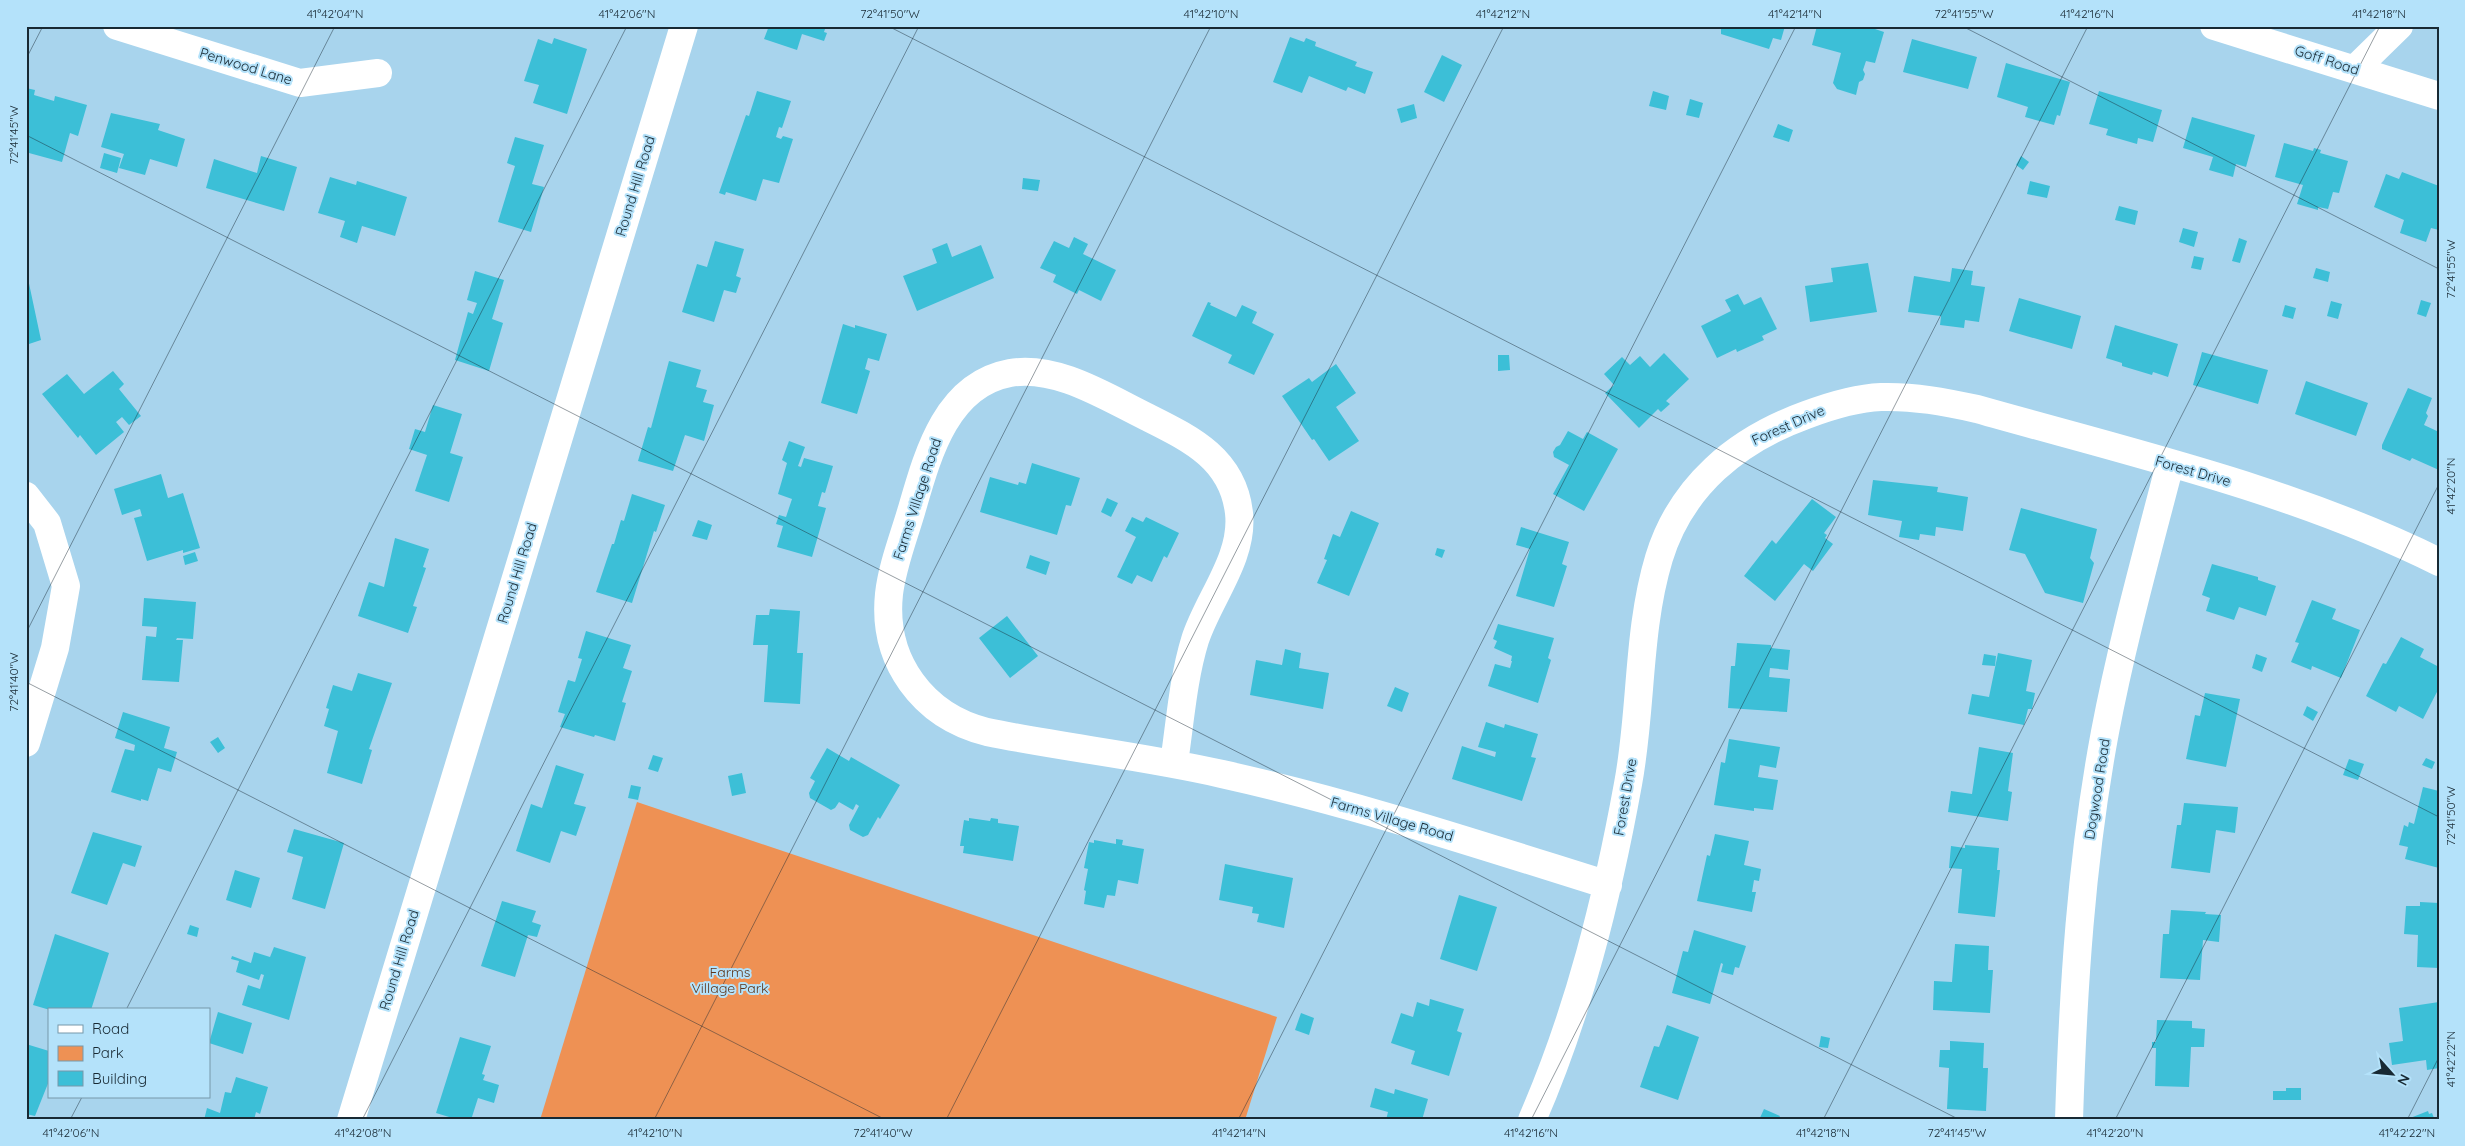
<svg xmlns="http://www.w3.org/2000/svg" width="2465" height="1146" viewBox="0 0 2465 1146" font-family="Quicksand,sans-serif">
<rect width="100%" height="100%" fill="#a8d4ed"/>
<path fill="#ee9154" d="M 637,802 L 1277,1017 L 1245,1120 L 540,1120 Z"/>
<path fill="#3cbfd7" d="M 769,26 L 826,26 L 824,32 L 827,33 L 824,41 L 802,34 L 797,50 L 764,39 Z
M 1721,26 L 1785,26 L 1781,40 L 1773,38 L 1769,49 L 1721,34 Z
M 1817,26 L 1866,26 L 1884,32 L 1875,63 L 1866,61 L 1863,70 L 1865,74 L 1863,80 L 1859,82 L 1856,95 L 1837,89 L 1833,83 L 1841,53 L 1812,45 Z
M 1290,37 L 1304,42 L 1306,38 L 1316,42 L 1315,46 L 1357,62 L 1355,66 L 1373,72 L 1365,94 L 1348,87 L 1346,91 L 1309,76 L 1302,93 L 1273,82 Z
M 554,38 L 587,49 L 567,114 L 533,103 L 539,85 L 524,81 L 538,39 L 552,44 Z
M 1912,39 L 1977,57 L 1968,89 L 1903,72 Z
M 1442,55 L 1462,65 L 1444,102 L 1424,92 Z
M 2006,63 L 2070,82 L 2060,116 L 2057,115 L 2054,125 L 2025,117 L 2028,107 L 1997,97 Z
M 26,88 L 35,90 L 34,95 L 54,101 L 55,96 L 87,105 L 78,136 L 70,133 L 62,162 L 29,153 L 26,160 Z
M 757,91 L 791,101 L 782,128 L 779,127 L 776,137 L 781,139 L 783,136 L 793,139 L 779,183 L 763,179 L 756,201 L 726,192 L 725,195 L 719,193 L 746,115 L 749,116 Z
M 1653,91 L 1669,96 L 1666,110 L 1649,106 Z
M 2099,91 L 2162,110 L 2153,142 L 2138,138 L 2137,144 L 2106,135 L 2108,129 L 2089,124 Z
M 1690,99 L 1703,103 L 1699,118 L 1686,115 Z
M 1414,104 L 1417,118 L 1401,123 L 1397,109 Z
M 111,113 L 160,124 L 158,130 L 185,139 L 177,167 L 150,159 L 145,175 L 119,168 L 124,154 L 101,147 Z
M 2192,117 L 2255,135 L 2246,167 L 2236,164 L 2233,177 L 2209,170 L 2213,157 L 2183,148 Z
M 1778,124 L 1793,130 L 1789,142 L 1773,137 Z
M 515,137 L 544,145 L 532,184 L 544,187 L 531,232 L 498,222 L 515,166 L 507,163 Z
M 2284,143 L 2313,151 L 2314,148 L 2321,150 L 2320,153 L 2348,161 L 2339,193 L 2333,192 L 2328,209 L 2318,207 L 2318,210 L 2297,204 L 2303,185 L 2275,177 Z
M 104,153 L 121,158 L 117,173 L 100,168 Z
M 261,156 L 297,167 L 284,211 L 206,188 L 214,159 L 257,173 Z
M 2021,156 L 2029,162 L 2023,170 L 2016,165 Z
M 2402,172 L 2439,186 L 2439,230 L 2431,228 L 2426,242 L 2400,233 L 2404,220 L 2374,207 L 2386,174 L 2399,179 Z
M 330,177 L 356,185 L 357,181 L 407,197 L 395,236 L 362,226 L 357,243 L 340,237 L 345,221 L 318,213 Z
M 1023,178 L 1040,180 L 1038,191 L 1022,189 Z
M 2030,181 L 2050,186 L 2047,198 L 2027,194 Z
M 2119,206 L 2138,211 L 2135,225 L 2115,220 Z
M 2183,228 L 2198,232 L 2194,247 L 2179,242 Z
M 1074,237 L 1088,244 L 1083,254 L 1116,270 L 1101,301 L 1079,290 L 1077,294 L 1053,282 L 1056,275 L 1040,268 L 1054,241 L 1069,248 Z
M 2239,238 L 2247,241 L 2240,263 L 2232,261 Z
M 715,241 L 744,249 L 736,276 L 741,278 L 736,293 L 724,290 L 714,322 L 682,312 L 697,264 L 707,267 Z
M 947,243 L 952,257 L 981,245 L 994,278 L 917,311 L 903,276 L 937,263 L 932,249 Z
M 2194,256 L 2204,258 L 2201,270 L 2191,268 Z
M 1868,263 L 1877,312 L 1810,322 L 1805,286 L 1833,282 L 1831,268 Z
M 1952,268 L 1973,271 L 1971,285 L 1985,287 L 1979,322 L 1965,320 L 1964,328 L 1940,325 L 1941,316 L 1908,312 L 1914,276 L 1950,282 Z
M 2316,268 L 2330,272 L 2328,282 L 2313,278 Z
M 475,271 L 504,280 L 492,319 L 503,323 L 489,371 L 455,360 L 468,312 L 473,314 L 477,303 L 467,300 Z
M 27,274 L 41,340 L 26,345 L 26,274 Z
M 1738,294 L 1744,305 L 1761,297 L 1777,329 L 1762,336 L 1764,340 L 1737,352 L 1736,349 L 1717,358 L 1701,326 L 1731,311 L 1725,300 Z
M 2019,298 L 2081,316 L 2072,349 L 2009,331 Z
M 2421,300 L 2431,303 L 2426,317 L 2417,314 Z
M 2331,301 L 2342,304 L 2338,319 L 2327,316 Z
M 1208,302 L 1211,303 L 1210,305 L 1236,317 L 1242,305 L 1257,312 L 1252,323 L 1274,334 L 1254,375 L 1228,363 L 1232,355 L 1192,336 Z
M 2285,305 L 2296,308 L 2293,319 L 2282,316 Z
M 843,324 L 855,328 L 855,325 L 887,334 L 879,361 L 868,358 L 865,369 L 870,371 L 857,414 L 821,403 Z
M 2115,325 L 2178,344 L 2168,377 L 2153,372 L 2152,375 L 2122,366 L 2122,363 L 2106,358 Z
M 2202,352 L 2268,370 L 2258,404 L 2193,385 Z
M 1664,353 L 1689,379 L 1666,401 L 1670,404 L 1661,412 L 1658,409 L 1639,428 L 1605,393 L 1614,385 L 1604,374 L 1622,357 L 1630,365 L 1640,356 L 1650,367 Z
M 1498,355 L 1509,355 L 1510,370 L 1498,371 Z
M 669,361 L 701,370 L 696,387 L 707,390 L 703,402 L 714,405 L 704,441 L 685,435 L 673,471 L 638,461 L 648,427 L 651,428 Z
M 1336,364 L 1356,393 L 1336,407 L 1359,441 L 1329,461 L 1314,439 L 1312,440 L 1282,396 L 1309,378 L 1312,382 Z
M 113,371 L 124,384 L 119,389 L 141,416 L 129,425 L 122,417 L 116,422 L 124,432 L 96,455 L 80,435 L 78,438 L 42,394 L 67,374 L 84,394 Z
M 2306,381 L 2368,403 L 2356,436 L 2295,414 Z
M 2408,388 L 2432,398 L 2426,413 L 2428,416 L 2424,425 L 2439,432 L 2439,470 L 2412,458 L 2410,461 L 2382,449 L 2382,445 Z
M 433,405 L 462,414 L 450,453 L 463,457 L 449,502 L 415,491 L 427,455 L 409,449 L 415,429 L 425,432 Z
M 1568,431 L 1583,439 L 1587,432 L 1618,449 L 1584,511 L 1553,494 L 1569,465 L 1554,457 L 1553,452 L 1556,447 L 1560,445 Z
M 789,441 L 805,447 L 798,466 L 801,467 L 804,458 L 833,466 L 825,493 L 822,492 L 818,506 L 826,508 L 812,557 L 777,547 L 783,526 L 776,524 L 779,515 L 786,517 L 792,499 L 778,494 L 787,463 L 782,460 Z
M 1032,463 L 1080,478 L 1071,506 L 1066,505 L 1057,535 L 980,512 L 990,477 L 1018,485 L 1019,482 L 1026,484 Z
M 161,474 L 168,498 L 183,493 L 200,548 L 183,553 L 183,550 L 147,561 L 134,518 L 142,516 L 140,509 L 122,515 L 114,489 Z
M 1873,480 L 1938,487 L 1937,492 L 1968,497 L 1963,531 L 1936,527 L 1935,536 L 1920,534 L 1919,540 L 1899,537 L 1902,521 L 1868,515 Z
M 632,494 L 665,505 L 656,532 L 654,531 L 632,603 L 596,592 L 612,544 L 614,544 L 621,520 L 624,521 Z
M 1107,498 L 1118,503 L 1111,517 L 1101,512 Z
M 1812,499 L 1836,517 L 1824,533 L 1827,535 L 1825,538 L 1833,544 L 1813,571 L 1804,564 L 1775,601 L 1744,576 L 1772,540 L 1776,544 Z
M 2021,508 L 2097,529 L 2090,558 L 2094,563 L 2083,603 L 2045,593 L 2025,554 L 2009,550 Z
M 1351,511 L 1379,523 L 1349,596 L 1317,583 L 1327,560 L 1324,559 L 1333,534 L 1340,537 Z
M 1132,517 L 1143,522 L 1146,517 L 1179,533 L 1167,558 L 1164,556 L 1152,582 L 1137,575 L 1132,584 L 1117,577 L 1136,537 L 1125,531 Z
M 698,520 L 712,525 L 707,540 L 692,536 Z
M 1521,527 L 1569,542 L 1562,564 L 1567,566 L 1554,607 L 1516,596 L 1530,549 L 1516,545 Z
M 395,538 L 429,549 L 423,567 L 426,568 L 413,606 L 417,607 L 408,633 L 358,616 L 369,582 L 384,587 Z
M 1437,548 L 1445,550 L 1442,558 L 1435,555 Z
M 195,552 L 198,561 L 185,565 L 183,556 Z
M 1030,555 L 1050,562 L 1046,575 L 1026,568 Z
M 2212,564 L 2258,577 L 2258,580 L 2276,586 L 2266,616 L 2239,607 L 2234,620 L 2206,611 L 2210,598 L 2202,595 Z
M 144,598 L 196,602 L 193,639 L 177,638 L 176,640 L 183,640 L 179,682 L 142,680 L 146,636 L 156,637 L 157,627 L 142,626 Z
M 2312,600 L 2336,609 L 2332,619 L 2360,630 L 2341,678 L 2312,666 L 2311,670 L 2291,662 L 2299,643 L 2295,642 Z
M 770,609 L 800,611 L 797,653 L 803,653 L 800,704 L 764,702 L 768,645 L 753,645 L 756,615 L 769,615 Z
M 1007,616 L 1038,656 L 1010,678 L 979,638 Z
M 1498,624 L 1554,638 L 1548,658 L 1551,660 L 1538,703 L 1488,686 L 1495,664 L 1510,668 L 1512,661 L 1511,661 L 1512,656 L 1494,648 L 1497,641 L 1493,639 Z
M 586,631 L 631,645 L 623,668 L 632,671 L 622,702 L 626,703 L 615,741 L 595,735 L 594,737 L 560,727 L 565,714 L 558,712 L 568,680 L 575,682 L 582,659 L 578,658 Z
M 2401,637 L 2424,649 L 2420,657 L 2439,667 L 2439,688 L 2423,719 L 2399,706 L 2396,712 L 2366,696 L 2383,663 L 2386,664 Z
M 1737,643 L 1771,645 L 1771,648 L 1790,650 L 1788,670 L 1770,668 L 1769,677 L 1790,679 L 1787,712 L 1728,708 L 1731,666 L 1735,666 Z
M 1285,649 L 1301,653 L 1299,668 L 1329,673 L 1323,709 L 1250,695 L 1256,660 L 1282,665 Z
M 1998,653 L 2032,660 L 2026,691 L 2035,693 L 2032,709 L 2028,709 L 2024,725 L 1968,714 L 1972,694 L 1989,697 Z
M 1984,654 L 1996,656 L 1995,666 L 1982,665 Z
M 2256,654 L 2267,658 L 2262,672 L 2252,668 Z
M 358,673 L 392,683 L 369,749 L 372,750 L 362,784 L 327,773 L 338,731 L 324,726 L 329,709 L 326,708 L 333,685 L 352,691 Z
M 1395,687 L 1409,693 L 1402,712 L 1387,706 Z
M 2205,693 L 2240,699 L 2226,767 L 2186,759 L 2195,715 L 2200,716 Z
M 2307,706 L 2318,712 L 2313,721 L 2303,715 Z
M 123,712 L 170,727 L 164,748 L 177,752 L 171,772 L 158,768 L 148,801 L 141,799 L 141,801 L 111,792 L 125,749 L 134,751 L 135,745 L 115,738 Z
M 1486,722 L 1504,728 L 1505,724 L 1538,734 L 1531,757 L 1536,758 L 1522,801 L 1452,779 L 1462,746 L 1495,757 L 1496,752 L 1478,747 Z
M 218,737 L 225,748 L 218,753 L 210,742 Z
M 1729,739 L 1780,747 L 1776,768 L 1760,765 L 1758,777 L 1778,780 L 1773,810 L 1754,808 L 1754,811 L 1714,805 L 1721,762 L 1725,763 Z
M 1979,747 L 2013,753 L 2008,791 L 2012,792 L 2008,821 L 1948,812 L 1951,791 L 1972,794 Z
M 827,748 L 849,761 L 851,757 L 900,785 L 880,819 L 878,817 L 868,835 L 863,837 L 850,830 L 849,825 L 859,806 L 856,804 L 853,810 L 839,802 L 835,808 L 831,810 L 810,798 L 809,793 L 815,781 L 810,778 Z
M 653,755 L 663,758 L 658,772 L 648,769 Z
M 2426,758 L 2435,762 L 2432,769 L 2422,765 Z
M 2349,759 L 2364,764 L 2358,780 L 2343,775 Z
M 556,765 L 584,774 L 574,804 L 586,807 L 576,836 L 561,831 L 550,863 L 516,851 L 531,804 L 542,808 Z
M 742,773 L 746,793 L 732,796 L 728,776 Z
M 631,785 L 641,787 L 638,800 L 628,798 Z
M 2423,787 L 2439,791 L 2439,868 L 2405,859 L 2408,847 L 2399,845 L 2404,825 L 2408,827 L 2409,822 L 2414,824 Z
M 2184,803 L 2238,807 L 2235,833 L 2216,830 L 2210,873 L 2171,868 L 2177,825 L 2181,825 Z
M 969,818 L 990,821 L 991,818 L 998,819 L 998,823 L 1019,826 L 1013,861 L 963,853 L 964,846 L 960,846 L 964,820 L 969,821 Z
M 294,829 L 344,843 L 325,909 L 292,899 L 303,857 L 287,852 Z
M 93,832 L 142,846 L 135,867 L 123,863 L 107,905 L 71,893 Z
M 1715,834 L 1749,841 L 1744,865 L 1761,869 L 1759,881 L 1754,880 L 1752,892 L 1756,892 L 1752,912 L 1697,901 L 1707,855 L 1710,856 Z
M 1116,839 L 1123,840 L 1122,845 L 1144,849 L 1138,884 L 1118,880 L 1115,896 L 1107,895 L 1104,908 L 1084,904 L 1086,891 L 1084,890 L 1088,869 L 1084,868 L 1089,842 L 1094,843 L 1094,840 L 1116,844 Z
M 1965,845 L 1999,848 L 1997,870 L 2000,870 L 1995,917 L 1958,913 L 1962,869 L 1949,868 L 1951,846 L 1965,848 Z
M 1225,864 L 1293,878 L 1284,928 L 1257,922 L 1259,914 L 1252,913 L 1253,907 L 1219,900 Z
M 235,870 L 260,878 L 251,908 L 226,900 Z
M 1459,895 L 1497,907 L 1477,971 L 1440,959 Z
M 502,901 L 536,911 L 532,922 L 541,925 L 537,937 L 528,935 L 515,977 L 481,966 Z
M 2420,902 L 2439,903 L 2439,968 L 2417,967 L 2418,935 L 2404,934 L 2406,906 L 2420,906 Z
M 2171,910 L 2206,912 L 2205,914 L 2221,915 L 2219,942 L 2203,940 L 2200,980 L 2160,978 L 2163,934 L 2169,934 Z
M 190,925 L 199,928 L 197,937 L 187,934 Z
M 1694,930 L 1746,946 L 1739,968 L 1735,967 L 1733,975 L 1721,972 L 1723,964 L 1721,963 L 1710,1004 L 1672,993 L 1683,951 L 1688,952 Z
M 55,934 L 109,953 L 91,1010 L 50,1010 L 33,1005 Z
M 1955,944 L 1989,946 L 1988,970 L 1993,970 L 1990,1013 L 1933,1010 L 1934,981 L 1952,982 Z
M 274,947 L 306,957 L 289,1020 L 242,1005 L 248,985 L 260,989 L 264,975 L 261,974 L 259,980 L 236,972 L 239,961 L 231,959 L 232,956 L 251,963 L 254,952 L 270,957 Z
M 1430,999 L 1464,1009 L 1457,1031 L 1462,1033 L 1449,1076 L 1411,1064 L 1415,1051 L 1391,1043 L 1401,1013 L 1413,1017 L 1417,1002 L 1429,1006 Z
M 2439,1002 L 2439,1068 L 2427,1070 L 2426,1060 L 2392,1065 L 2389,1043 L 2403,1041 L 2399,1008 Z
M 218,1012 L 252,1023 L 243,1054 L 209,1043 Z
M 1301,1013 L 1314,1018 L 1309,1035 L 1295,1030 Z
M 2157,1020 L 2192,1021 L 2192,1028 L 2205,1029 L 2204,1047 L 2191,1047 L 2189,1087 L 2155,1086 L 2156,1048 L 2152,1048 L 2152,1042 L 2156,1042 Z
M 1667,1025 L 1699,1037 L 1678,1100 L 1640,1087 L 1654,1046 L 1659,1047 Z
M 1821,1036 L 1830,1038 L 1828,1048 L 1819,1047 Z
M 460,1037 L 491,1046 L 482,1074 L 485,1075 L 483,1080 L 499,1085 L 494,1103 L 478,1098 L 471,1120 L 459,1120 L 436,1113 Z
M 1950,1041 L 1984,1043 L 1983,1068 L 1988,1068 L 1986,1111 L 1947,1109 L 1949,1068 L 1939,1067 L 1940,1050 L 1950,1050 Z
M 26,1044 L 49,1051 L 49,1081 L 35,1116 L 26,1114 Z
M 236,1077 L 268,1087 L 260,1114 L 256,1112 L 254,1120 L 204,1120 L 207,1108 L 220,1113 L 225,1092 L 231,1093 Z
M 1375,1088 L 1394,1094 L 1395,1089 L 1428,1099 L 1422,1120 L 1386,1120 L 1388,1112 L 1370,1107 Z
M 2286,1088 L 2301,1088 L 2301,1100 L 2273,1100 L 2273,1091 L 2286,1091 Z
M 1764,1109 L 1780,1116 L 1778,1120 L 1759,1120 Z
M 2428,1111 L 2429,1114 L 2432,1113 L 2434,1118 L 2439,1116 L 2439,1120 L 2405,1120 Z"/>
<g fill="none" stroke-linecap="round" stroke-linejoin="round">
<path stroke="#fff" stroke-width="28" d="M 117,26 L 300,83 L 378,73
M 2214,26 L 2439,96
M 2355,69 L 2399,26
M 26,496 L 47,523 L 66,586 L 55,648 L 26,743
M 1174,763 C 1180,723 1183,679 1195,640 C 1208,599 1244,558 1239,513 C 1233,459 1191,439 1147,417 C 1106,397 1057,365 1010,373 C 945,385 927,457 911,512 C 903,539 892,567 889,594 C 882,661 923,716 987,732 C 1065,748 1144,756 1222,774 C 1353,803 1480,845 1608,885
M 351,1120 L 684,26
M 1532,1120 C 1579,1012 1607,899 1628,784 C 1642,710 1637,631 1659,558 C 1681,486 1737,440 1806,415 C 1830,406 1855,398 1881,397 C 1914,396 1945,402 1977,409 C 2132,453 2294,490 2439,562
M 2069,1120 C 2073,990 2081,860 2105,732 C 2122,642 2147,553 2170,464"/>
</g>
<path fill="none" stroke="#182933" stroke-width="1" stroke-opacity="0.45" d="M 888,26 L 2439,817M 1962,26 L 2439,269M 26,59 L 43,26M 26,135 L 1960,1120M 26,633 L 335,26M 26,682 L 886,1120M 126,1010 L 627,26M 70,1120 L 82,1097M 362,1120 L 919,26M 654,1120 L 1211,26M 946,1120 L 1504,26M 1238,1120 L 1796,26M 1531,1120 L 2088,26M 1823,1120 L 2380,26M 2115,1120 L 2439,484M 2407,1120 L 2439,1057"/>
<g text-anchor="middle" stroke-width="4" stroke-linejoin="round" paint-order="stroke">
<g font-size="14" fill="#182933" stroke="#b4e2fa">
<text transform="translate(2327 60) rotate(18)" y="5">Goff Road</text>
<text transform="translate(246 66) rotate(17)" y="5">Penwood Lane</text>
<text transform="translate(635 186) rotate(-73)" y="5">Round Hill Road</text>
<text transform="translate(1788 425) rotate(-24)" y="5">Forest Drive</text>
<text transform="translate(2193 471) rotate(16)" y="5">Forest Drive</text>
<text transform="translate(917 499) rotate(-72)" y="5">Farms Village Road</text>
<text transform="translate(517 573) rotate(-73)" y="5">Round Hill Road</text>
<text transform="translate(2097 789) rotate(-81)" y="5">Dogwood Road</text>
<text transform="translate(1625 797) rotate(-80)" y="5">Forest Drive</text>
<text transform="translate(1392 819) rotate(16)" y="5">Farms Village Road</text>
<text transform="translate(399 960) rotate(-73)" y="5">Round Hill Road</text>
</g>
<g font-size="14" fill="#5d351b" stroke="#b4e2fa">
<text x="730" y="977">Farms<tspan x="730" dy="16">Village Park</tspan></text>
</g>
</g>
<rect width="2465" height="1146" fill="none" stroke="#b4e2fa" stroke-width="55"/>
<rect x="48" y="1008" width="162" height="90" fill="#b4e2fa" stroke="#7698aa"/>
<rect x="58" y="1025" width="25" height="8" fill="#ffffff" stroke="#7698aa"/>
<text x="92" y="1034" font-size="15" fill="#182933">Road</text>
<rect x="58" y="1046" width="25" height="15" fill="#ee9154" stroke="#7698aa"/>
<text x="92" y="1058" font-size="15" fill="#182933">Park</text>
<rect x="58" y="1071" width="25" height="15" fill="#3cbfd7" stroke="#7698aa"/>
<text x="92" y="1084" font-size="15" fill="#182933">Building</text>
<g transform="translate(2392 1074) rotate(117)" stroke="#b4e2fa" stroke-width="4" paint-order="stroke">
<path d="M0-4L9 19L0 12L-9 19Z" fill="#182933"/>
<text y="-8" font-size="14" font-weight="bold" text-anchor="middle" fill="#182933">N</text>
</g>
<rect x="28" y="28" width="2410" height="1090" fill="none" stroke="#182933" stroke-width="2"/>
<g font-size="12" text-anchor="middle" fill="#182933">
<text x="335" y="18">41°42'04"N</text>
<text x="627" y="18">41°42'06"N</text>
<text x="890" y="18">72°41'50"W</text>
<text x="1211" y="18">41°42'10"N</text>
<text x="1503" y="18">41°42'12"N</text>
<text x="1795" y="18">41°42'14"N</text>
<text x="1964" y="18">72°41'55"W</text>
<text x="2087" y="18">41°42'16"N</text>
<text x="2379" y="18">41°42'18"N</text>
<text transform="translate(14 135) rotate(-90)" y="4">72°41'45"W</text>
<text transform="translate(2451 269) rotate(-90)" y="4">72°41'55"W</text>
<text transform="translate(2451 486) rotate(-90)" y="4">41°42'20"N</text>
<text transform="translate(14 682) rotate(-90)" y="4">72°41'40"W</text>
<text transform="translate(2451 816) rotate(-90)" y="4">72°41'50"W</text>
<text transform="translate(2451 1059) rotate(-90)" y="4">41°42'22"N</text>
<text x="71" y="1137">41°42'06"N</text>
<text x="363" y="1137">41°42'08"N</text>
<text x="655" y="1137">41°42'10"N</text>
<text x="883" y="1137">72°41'40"W</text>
<text x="1239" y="1137">41°42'14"N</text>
<text x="1531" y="1137">41°42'16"N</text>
<text x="1823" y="1137">41°42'18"N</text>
<text x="1957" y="1137">72°41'45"W</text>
<text x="2115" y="1137">41°42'20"N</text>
<text x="2407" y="1137">41°42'22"N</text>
</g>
</svg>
